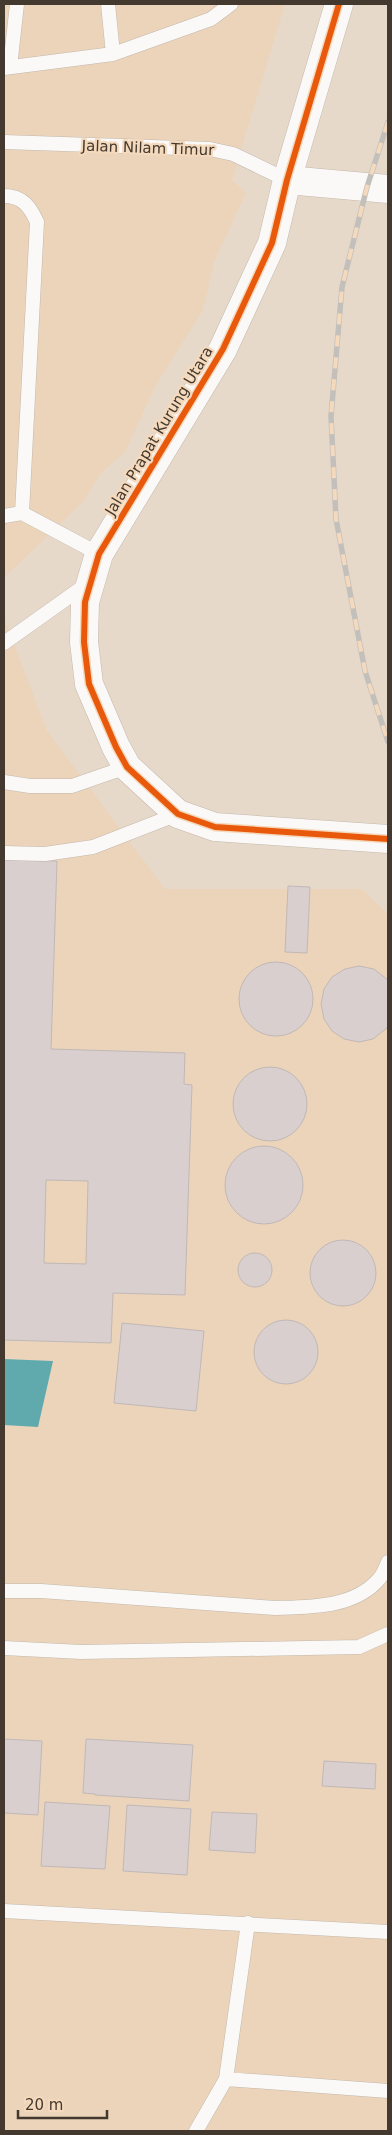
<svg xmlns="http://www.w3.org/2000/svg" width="392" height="2135" viewBox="0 0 392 2135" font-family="'DejaVu Sans',sans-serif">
<rect width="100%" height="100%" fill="#e7d9ca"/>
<path fill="#ebd4ba" d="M 4,4 L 285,4 L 232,180 L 246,193 L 214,262 L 203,310 L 156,385 L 125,452 L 101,473 L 83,502 L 4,578 Z
M 4,617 L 47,731 L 165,889 L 362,889 L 388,914 L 388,2131 L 4,2131 L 4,1425 L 38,1427 L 53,1361 L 4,1359 Z"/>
<path fill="#60a9ad" d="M 4,1359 L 53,1361 L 38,1427 L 4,1425 Z"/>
<path fill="#d8cfce" stroke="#c1b8b7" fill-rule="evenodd" d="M 4,860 L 57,861 L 51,1049 L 185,1053 L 184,1084 L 192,1085 L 185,1295 L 113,1293 L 111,1343 L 4,1340 ZM 46,1180 L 88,1181 L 86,1264 L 44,1263 Z
M 288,886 L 310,887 L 307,953 L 285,952 Z
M239 999a37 37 0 1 1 74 0a37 37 0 1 1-74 0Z
M 359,966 L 374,969 L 388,980 L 388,1027 L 373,1039 L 359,1042 L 344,1039 L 332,1031 L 324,1019 L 321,1004 L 324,989 L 332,977 L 345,969 Z
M233 1104a37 37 0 1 1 74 0a37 37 0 1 1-74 0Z
M225 1185a39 39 0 1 1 78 0a39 39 0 1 1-78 0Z
M310 1273a33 33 0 1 1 66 0a33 33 0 1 1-66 0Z
M238 1270a17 17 0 1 1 34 0a17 17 0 1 1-34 0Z
M254 1352a32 32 0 1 1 64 0a32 32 0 1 1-64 0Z
M 122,1323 L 204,1331 L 196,1411 L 114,1403 Z
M 4,1739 L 42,1741 L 38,1815 L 4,1813 Z
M 86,1739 L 193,1745 L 189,1801 L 95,1795 L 95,1794 L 83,1793 Z
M 324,1761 L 376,1764 L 375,1789 L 322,1786 Z
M 45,1802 L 110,1806 L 105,1869 L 41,1866 Z
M 127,1805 L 191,1809 L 187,1875 L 123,1871 Z
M 212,1812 L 257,1814 L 255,1853 L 209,1850 Z"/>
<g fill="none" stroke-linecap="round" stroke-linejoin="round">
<g stroke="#c3b8ac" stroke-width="15">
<path id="service" d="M 108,4 L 113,54
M 10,67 L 17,4
M 4,68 L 113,54 L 211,19 L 231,4
M 4,142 L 210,149 L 233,154 L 287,180
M 4,196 C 23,196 30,207 37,222 L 22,513
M 4,516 L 22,513 L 99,554
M 4,643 L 87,584
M 4,782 L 30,786 L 72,786 L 127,767
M 4,853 L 45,854 L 93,847 L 178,814
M 4,1591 L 41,1591 L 275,1608 C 310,1607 354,1608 379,1579 C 383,1575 386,1567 388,1562
M 4,1648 L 81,1652 L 359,1647 L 388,1634
M 4,1911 L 388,1932
M 226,2079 L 388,2091
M 196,2131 L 226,2079 L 248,1923"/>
</g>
<g stroke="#c3b8ac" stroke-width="29">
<path id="minor" d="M 287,180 L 388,189"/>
</g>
<g stroke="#c3b8ac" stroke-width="29">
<path id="tertiary" d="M 339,4 L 287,180 L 272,243 L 223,349 L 99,554 L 85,602 L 84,642 L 89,684 L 116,747 L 127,767 L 178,814 L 215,827 L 388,839"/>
</g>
<use href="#service" stroke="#fbf9f7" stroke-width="14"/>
<use href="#minor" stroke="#fbf9f7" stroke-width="28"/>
<use href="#tertiary" stroke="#fbf9f7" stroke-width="28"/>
<g stroke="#c3c0bc" stroke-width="5.5">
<path id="rail" d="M 388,122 L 367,187 L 342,287 L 331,416 L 336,519 L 365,671 L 388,742"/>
</g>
<use href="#rail" stroke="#f4d9bd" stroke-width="4" stroke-dasharray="11" stroke-linecap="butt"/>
<g stroke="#f4d9bd" stroke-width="9">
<path id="cycleway" d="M 339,4 L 287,180 L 272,243 L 223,349 L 99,554 L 85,602 L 84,642 L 89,684 L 116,747 L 127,767 L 178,814 L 215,827 L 388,839"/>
</g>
<use href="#cycleway" stroke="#e8590c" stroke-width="6"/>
</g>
<g text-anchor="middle" stroke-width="4.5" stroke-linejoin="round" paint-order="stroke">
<g font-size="15" fill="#44392e" stroke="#f4d9bd">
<text transform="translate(148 148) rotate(2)" y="5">Jalan Nilam Timur</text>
<text transform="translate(159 431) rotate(-59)" y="5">Jalan Prapat Kurung Utara</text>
</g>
</g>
<rect width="392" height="2135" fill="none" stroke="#44392e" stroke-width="10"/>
<path d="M18 2110v8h89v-8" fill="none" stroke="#44392e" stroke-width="2.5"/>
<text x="25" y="2110" font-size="15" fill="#44392e" stroke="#f4d9bd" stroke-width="4" paint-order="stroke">20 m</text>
</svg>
